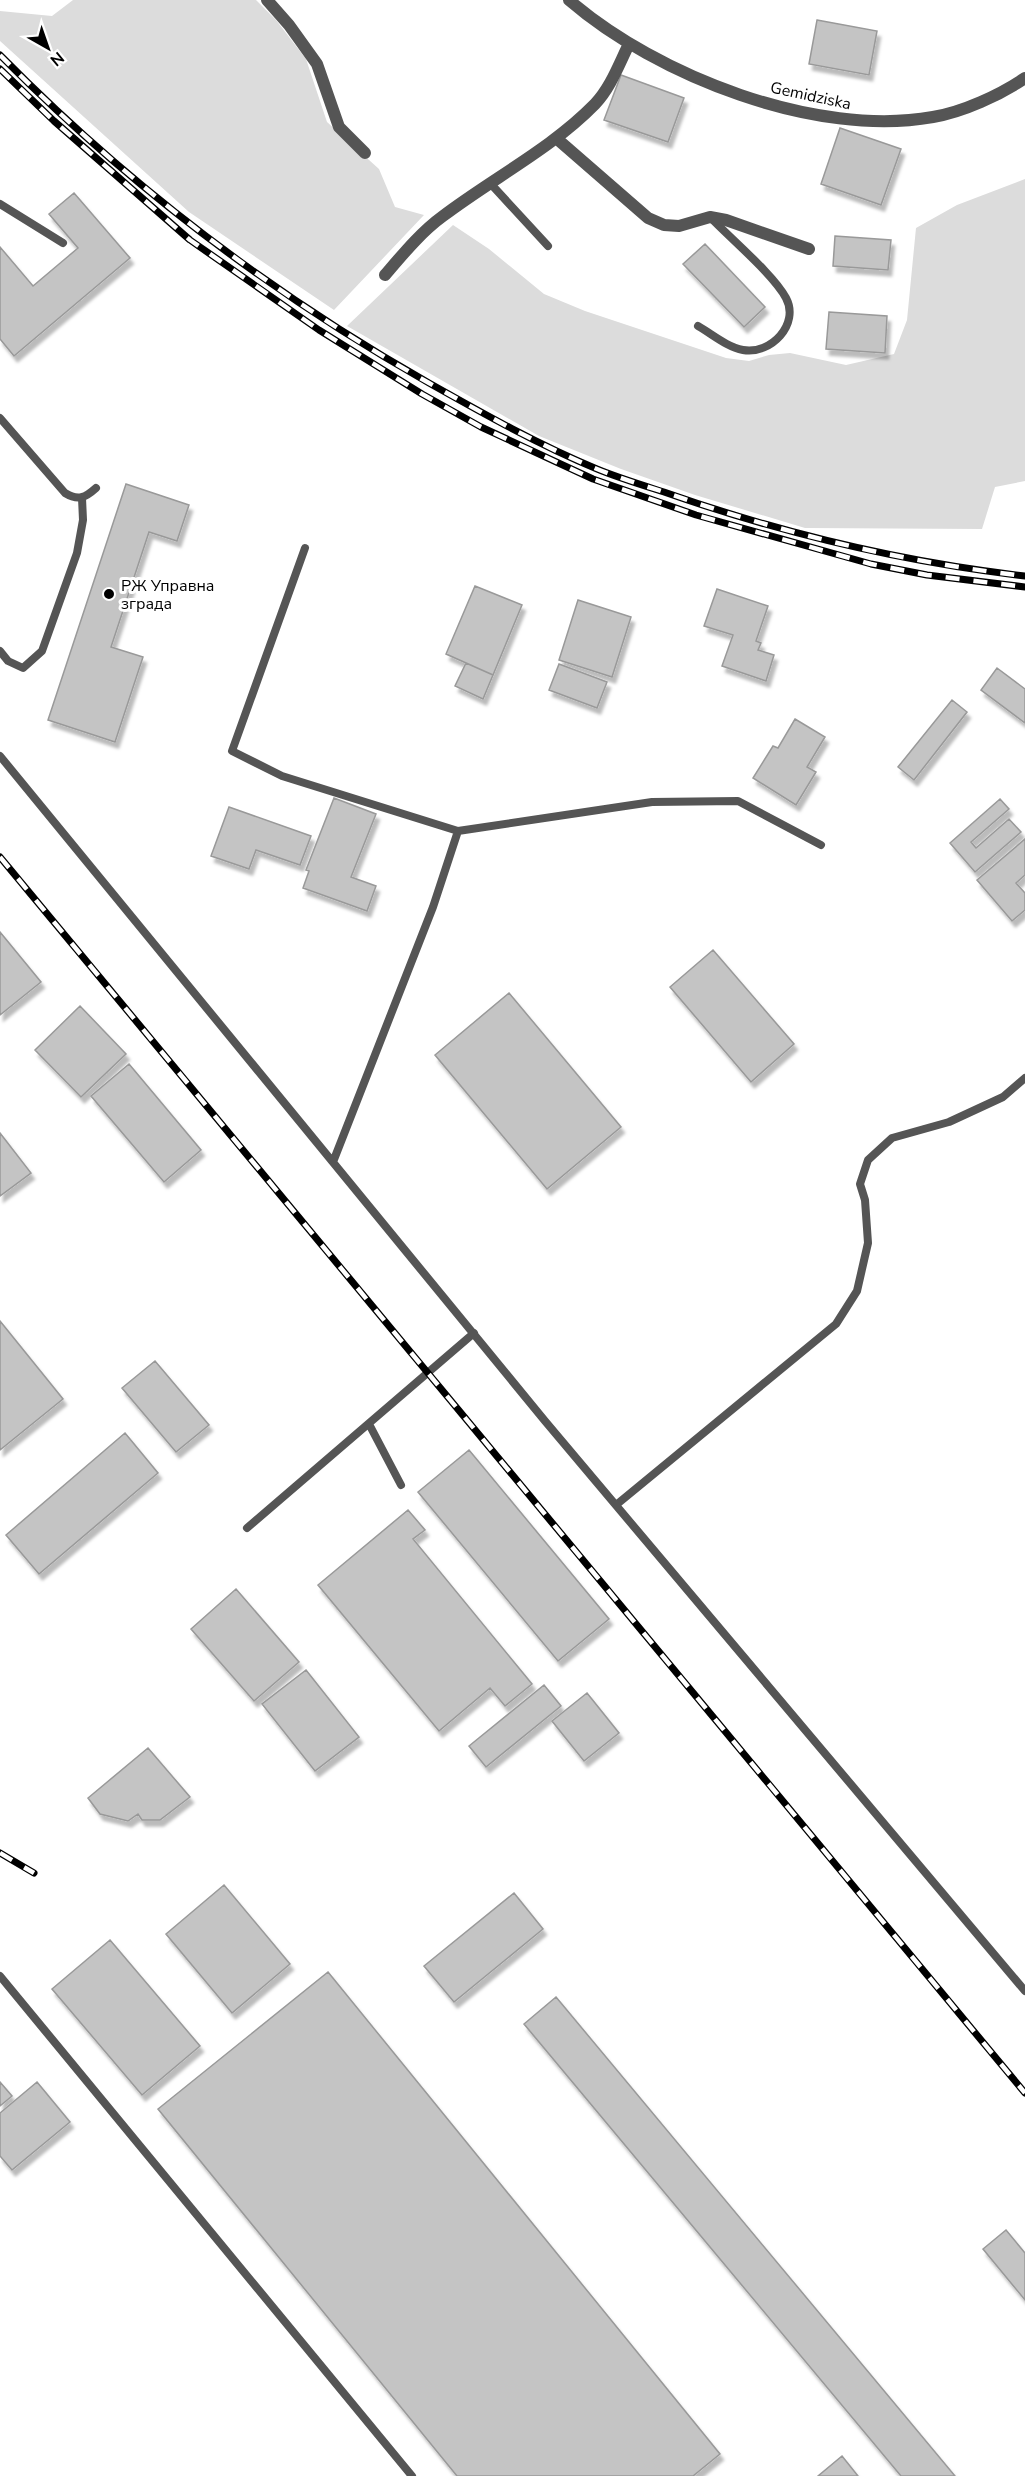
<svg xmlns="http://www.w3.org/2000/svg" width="1025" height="2476" viewBox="0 0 1025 2476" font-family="'Nunito Sans',sans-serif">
<defs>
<filter id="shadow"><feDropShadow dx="3.5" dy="6" stdDeviation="1.5" flood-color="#0004"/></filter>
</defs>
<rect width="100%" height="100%" fill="#fff"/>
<path fill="#dcdcdc" d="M 73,0 L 256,0 L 276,20 L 306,59 L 327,122 L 379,169 L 395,207 L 424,215 L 334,310 L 189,212 L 0,41 L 0,11 L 52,16 Z
M 1025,179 L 1025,481 L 995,487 L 982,529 L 805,528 L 695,495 L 621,469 L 539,436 L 347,326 L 453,225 L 489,249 L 544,294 L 585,311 L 726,358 L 749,361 L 769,355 L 790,353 L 846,365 L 894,354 L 907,320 L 916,228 L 957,205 Z"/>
<path fill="#c4c4c4" stroke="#999" stroke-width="1.5" filter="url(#shadow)" d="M 817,20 L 877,31 L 869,75 L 809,64 Z
M 621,75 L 684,98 L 668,142 L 604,120 Z
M 840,128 L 901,149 L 881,205 L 821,184 Z
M 74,193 L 130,258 L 14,356 L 0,339 L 0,247 L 33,286 L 78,248 L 49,214 Z
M 835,236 L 891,240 L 888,270 L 833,266 Z
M 705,244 L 765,307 L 744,327 L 683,264 Z
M 829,312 L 887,316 L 885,353 L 826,349 Z
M 126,484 L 189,505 L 177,541 L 149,532 L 111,647 L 143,657 L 115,742 L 48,720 Z
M 475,586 L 522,605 L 493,675 L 446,654 Z
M 717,589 L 768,606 L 756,641 L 761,643 L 758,650 L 774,655 L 766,681 L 722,666 L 733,635 L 704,626 Z
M 578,600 L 631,617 L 612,677 L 559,660 Z
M 466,663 L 493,675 L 483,699 L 455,686 Z
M 559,664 L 607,682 L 597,708 L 549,690 Z
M 997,668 L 1025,689 L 1025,723 L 981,690 Z
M 952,700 L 967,712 L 914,780 L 898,767 Z
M 795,719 L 825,737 L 807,767 L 816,772 L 796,805 L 753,778 L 773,746 L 778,748 Z
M 334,798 L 376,814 L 351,877 L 376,886 L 367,911 L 303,888 L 309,871 L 306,870 Z
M 1000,799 L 1009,809 L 971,842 L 976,848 L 1009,819 L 1021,832 L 975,872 L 950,843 Z
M 229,807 L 311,836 L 300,865 L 256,850 L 249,869 L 211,856 Z
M 1025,839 L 1025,875 L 1016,883 L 1025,893 L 1025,910 L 1012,921 L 977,880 Z
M 0,932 L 41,982 L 0,1015 Z
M 713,950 L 794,1044 L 751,1082 L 670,987 Z
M 509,993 L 621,1127 L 547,1189 L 435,1055 Z
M 80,1006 L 126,1054 L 81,1097 L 35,1050 Z
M 129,1064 L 201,1150 L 164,1182 L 91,1096 Z
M 0,1133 L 31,1173 L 0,1196 Z
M 0,1321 L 63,1399 L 0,1450 Z
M 155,1361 L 209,1425 L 176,1452 L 122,1388 Z
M 125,1433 L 158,1473 L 39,1574 L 6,1535 Z
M 469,1450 L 609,1619 L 558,1661 L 418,1492 Z
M 408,1510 L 425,1530 L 413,1539 L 532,1684 L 505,1706 L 490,1688 L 439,1731 L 318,1585 Z
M 236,1589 L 299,1662 L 254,1701 L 191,1629 Z
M 306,1670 L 359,1737 L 315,1771 L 262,1704 Z
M 544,1685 L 561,1706 L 486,1767 L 469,1746 Z
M 587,1693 L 619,1733 L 584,1761 L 552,1721 Z
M 148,1748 L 190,1797 L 160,1820 L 142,1820 L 138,1814 L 128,1821 L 100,1814 L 88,1798 Z
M 224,1885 L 290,1964 L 232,2013 L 166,1934 Z
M 514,1893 L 543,1929 L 454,2002 L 424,1966 Z
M 110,1940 L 200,2046 L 142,2095 L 52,1989 Z
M 328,1972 L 720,2454 L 693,2476 L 457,2476 L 158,2109 Z
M 556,1997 L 955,2476 L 901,2476 L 524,2024 Z
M 0,2082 L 12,2096 L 0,2106 Z
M 37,2082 L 70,2122 L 12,2170 L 0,2156 L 0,2113 Z
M 1006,2230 L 1025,2253 L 1025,2300 L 983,2249 Z
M 842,2456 L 858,2476 L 818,2476 Z"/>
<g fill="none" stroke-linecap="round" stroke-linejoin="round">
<path stroke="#555" stroke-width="8" d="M 490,183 L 548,246
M 0,204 L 63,243
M 698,326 C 712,334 727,347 743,350 C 771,355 800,324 786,298 C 774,275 730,238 710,217
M 0,418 L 65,493 C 78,501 85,498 96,488
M 305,548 L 232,751 L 282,776 L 458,831 L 652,802 L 738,801 L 821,845
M 0,651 L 8,661 L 23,668 L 42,651 L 77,553 L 83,520 L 82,498
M 0,756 L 545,1421 L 1025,1991
M 333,1162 L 433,907 L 458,831
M 369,1424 L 401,1485
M 616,1505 L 836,1324 L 857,1291 L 868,1243 L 865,1200 L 860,1184 L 868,1160 L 892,1138 L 949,1122 L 1003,1097 L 1025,1078
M 247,1528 L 474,1333
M 0,1976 L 412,2476"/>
<path stroke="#555" stroke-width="12" d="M 267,0 L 289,25 L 317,64 L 339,127 L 365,153
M 569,0 C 657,76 816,138 933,117 C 963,112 1000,95 1025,78
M 556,138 L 648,218 L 664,225 L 679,226 L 710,217 L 726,220 L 809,249
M 385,275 C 403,254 421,232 443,216 C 493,178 551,149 595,104 C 611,87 619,64 629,44"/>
<g stroke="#000" stroke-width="7">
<path id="rail" d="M 0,55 C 127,184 272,294 429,383 C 484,414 539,445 597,469 C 619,478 642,485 664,492 C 781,533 902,562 1025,576
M 0,69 L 54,121 L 190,240 L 319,330 L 422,394 L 481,427 L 593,479 L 696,515 L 871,564 L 927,575 L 1025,587
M 0,857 L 1025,2093
M 0,1853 L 34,1873"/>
</g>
<use href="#rail" stroke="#fff" stroke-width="4.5" stroke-dasharray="14" stroke-linecap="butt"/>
</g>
<circle fill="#000" stroke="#fff" stroke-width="2" cx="109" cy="594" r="6"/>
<g text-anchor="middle" stroke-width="6" stroke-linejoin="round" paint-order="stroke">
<g font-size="16" fill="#000" stroke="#fff">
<text transform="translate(811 95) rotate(12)" y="6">Gemidziska</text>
</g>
<g font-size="16" fill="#000" stroke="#fff" text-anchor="start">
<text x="121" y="591">РЖ Управна<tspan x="121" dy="18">зграда</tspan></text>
</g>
</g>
<g transform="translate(48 48) rotate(140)" stroke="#ffffff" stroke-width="4.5" paint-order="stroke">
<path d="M0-4.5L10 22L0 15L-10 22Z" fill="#000000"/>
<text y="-9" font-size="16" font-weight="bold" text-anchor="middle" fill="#000000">N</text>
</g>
</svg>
